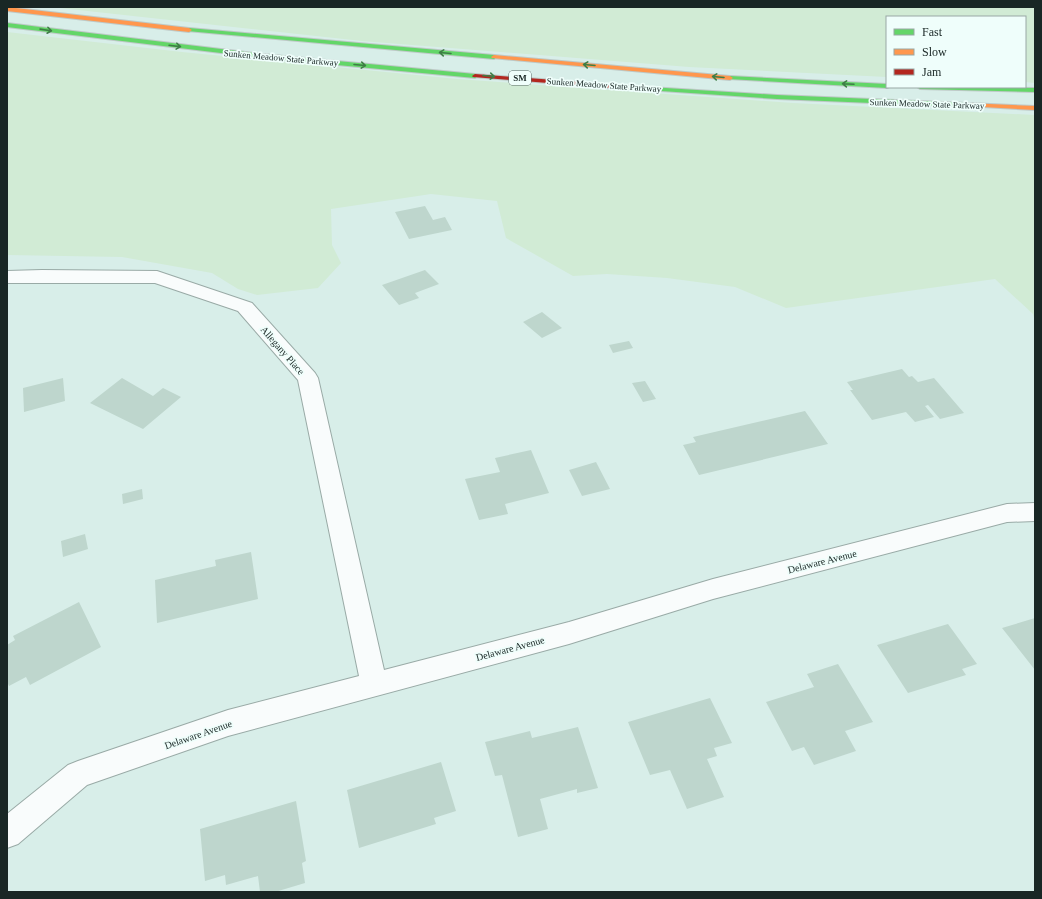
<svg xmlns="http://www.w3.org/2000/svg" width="1042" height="899" viewBox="0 0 1042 899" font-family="'Times New Roman',serif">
<rect width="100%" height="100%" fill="#d8eee9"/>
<path fill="#d1ebd5" d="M 51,7 L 1035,7 L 1035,83 L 1025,82 L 1025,17 L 887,17 L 887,77 L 689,67 L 362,41 Z
M 7,32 L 182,52 L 457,79 L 793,103 L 1035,115 L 1035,322 L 1033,314 L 995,279 L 786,308 L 735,287 L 667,278 L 607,274 L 573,276 L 506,238 L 497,201 L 431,194 L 331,209 L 332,245 L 341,263 L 318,288 L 257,295 L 238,289 L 212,273 L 122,257 L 7,255 Z"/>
<path fill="#bed6cd" d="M 425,206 L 433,220 L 445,217 L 452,230 L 409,239 L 395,212 Z
M 425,270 L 439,284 L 415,293 L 419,298 L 399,305 L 382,285 Z
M 542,312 L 562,328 L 542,338 L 523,322 Z
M 629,341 L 633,348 L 613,353 L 609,345 Z
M 902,369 L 909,377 L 912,376 L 918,382 L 934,378 L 964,413 L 940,419 L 928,405 L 925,406 L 934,417 L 915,422 L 906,412 L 872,420 L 850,390 L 853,390 L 847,382 Z
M 63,378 L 65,401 L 24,412 L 23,388 Z
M 122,378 L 153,396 L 163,388 L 181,397 L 143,429 L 90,403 Z
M 645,381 L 656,399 L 643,402 L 632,383 Z
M 805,411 L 828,444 L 699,475 L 683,445 L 696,442 L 693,437 Z
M 531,450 L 549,493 L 505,504 L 508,514 L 479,520 L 465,479 L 500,472 L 495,458 Z
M 596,462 L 610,489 L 582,496 L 569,470 Z
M 142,489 L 143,499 L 123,504 L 122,494 Z
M 85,534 L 88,549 L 63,557 L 61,541 Z
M 251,552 L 258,599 L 157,623 L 155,580 L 216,566 L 215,560 Z
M 79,602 L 101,647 L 30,685 L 26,677 L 9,686 L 7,682 L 7,645 L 15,640 L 13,636 Z
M 1035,618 L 1035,670 L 1002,628 Z
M 948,624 L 977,664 L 962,669 L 966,675 L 908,693 L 877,645 Z
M 838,664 L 873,722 L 845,731 L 856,751 L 814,765 L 804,747 L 792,751 L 766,702 L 814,687 L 807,674 Z
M 710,698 L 732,743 L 714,748 L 717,756 L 707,759 L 724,797 L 687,809 L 670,770 L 650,775 L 628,722 Z
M 578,727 L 598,788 L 577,793 L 577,789 L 540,799 L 548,829 L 518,837 L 502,775 L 495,776 L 485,742 L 530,731 L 532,738 Z
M 441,762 L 456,811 L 434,818 L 436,824 L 359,848 L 347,790 Z
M 296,801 L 306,861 L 302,863 L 305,883 L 275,892 L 260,892 L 258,876 L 226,885 L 225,875 L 205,881 L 200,829 Z"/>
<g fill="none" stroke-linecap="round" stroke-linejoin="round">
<g stroke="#99aaa6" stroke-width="2">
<path id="street" d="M 42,270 L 157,271 L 252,303 L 315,373 L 318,378 L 384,670 L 569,622 L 713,579 L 1007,504 L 1035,503 L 1035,521 L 1007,522 L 713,599 L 569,644 L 228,736 L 87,785 L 18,844 L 7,848 L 7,814 L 68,765 L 78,761 L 228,710 L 359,676 L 298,380 L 238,311 L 155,283 L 7,283 L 7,271 Z"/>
</g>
<g stroke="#bec9c7" stroke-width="2">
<path id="fast" d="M 7,23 L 263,54 L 475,74 L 478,76 L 475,78 L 263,58 L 7,27 Z
M 189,28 L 494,55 L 497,57 L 494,59 L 187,31 L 187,29 Z
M 730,76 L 887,84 L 887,87 L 889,87 L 887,88 L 728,79 L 728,77 Z
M 634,86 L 777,95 L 967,103 L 970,105 L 967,107 L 777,99 L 632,89 L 631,88 Z
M 917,87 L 1035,88 L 1035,92 L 920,89 Z"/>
</g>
<g stroke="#bec9c7" stroke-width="2">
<path id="slow" d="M 7,7 L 189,28 L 192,30 L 189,32 L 7,11 Z
M 494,55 L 730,76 L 733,78 L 730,80 L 492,58 L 491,57 Z
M 967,103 L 1035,106 L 1035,110 L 965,106 L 964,105 Z"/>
</g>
<g stroke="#bec9c7" stroke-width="2">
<path id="jam" d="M 475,74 L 634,86 L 637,88 L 634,90 L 473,77 L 472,76 Z"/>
</g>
<use href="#street" fill="#f9fcfc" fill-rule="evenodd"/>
<use href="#fast" fill="#63d668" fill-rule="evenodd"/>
<use href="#slow" fill="#ff974d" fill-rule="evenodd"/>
<use href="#jam" fill="#b3261e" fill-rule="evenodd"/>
</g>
<defs><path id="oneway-shaft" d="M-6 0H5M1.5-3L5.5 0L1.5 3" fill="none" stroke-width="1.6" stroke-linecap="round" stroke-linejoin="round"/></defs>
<g stroke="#3e7e46">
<use href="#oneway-shaft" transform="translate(46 30) rotate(8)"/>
<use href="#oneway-shaft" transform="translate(175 46) rotate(7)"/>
<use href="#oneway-shaft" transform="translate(445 53) rotate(-175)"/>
<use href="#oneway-shaft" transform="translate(360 65) rotate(5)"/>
<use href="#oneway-shaft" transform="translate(589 65) rotate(-175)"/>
<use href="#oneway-shaft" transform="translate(489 76) rotate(5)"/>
<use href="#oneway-shaft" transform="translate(718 77) rotate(-175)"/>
<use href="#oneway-shaft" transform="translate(848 84) rotate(-177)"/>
</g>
<g text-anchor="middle" stroke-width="3.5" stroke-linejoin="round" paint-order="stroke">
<g font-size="9" fill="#192725" stroke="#effefb">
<text transform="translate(281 58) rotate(5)" y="3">Sunken Meadow State Parkway</text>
<text transform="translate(604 85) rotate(4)" y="3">Sunken Meadow State Parkway</text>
<text transform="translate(927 104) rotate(2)" y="3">Sunken Meadow State Parkway</text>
</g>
<rect fill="#effefb" stroke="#596865" stroke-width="1" x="509" y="71" width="22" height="14" rx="3"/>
<g font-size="9" font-weight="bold" fill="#192725">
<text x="520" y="81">SM</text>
</g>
<g font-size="10" fill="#192725" stroke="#effefb">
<text transform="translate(283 350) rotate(49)" y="4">Allegany Place</text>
<text transform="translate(822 561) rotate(-14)" y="4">Delaware Avenue</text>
<text transform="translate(510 648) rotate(-15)" y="4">Delaware Avenue</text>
<text transform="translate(198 734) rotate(-19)" y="4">Delaware Avenue</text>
</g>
</g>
<rect width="1042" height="899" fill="none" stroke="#192725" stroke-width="16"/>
<rect x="886" y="16" width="140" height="72" fill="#effefb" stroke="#99a8a5"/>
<rect x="894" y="29" width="20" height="6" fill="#63d668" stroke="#99a8a5"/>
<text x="922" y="36" font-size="12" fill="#192725">Fast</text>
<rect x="894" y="49" width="20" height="6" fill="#ff974d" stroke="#99a8a5"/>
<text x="922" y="56" font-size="12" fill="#192725">Slow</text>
<rect x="894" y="69" width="20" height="6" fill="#b3261e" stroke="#99a8a5"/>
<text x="922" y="76" font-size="12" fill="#192725">Jam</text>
</svg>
